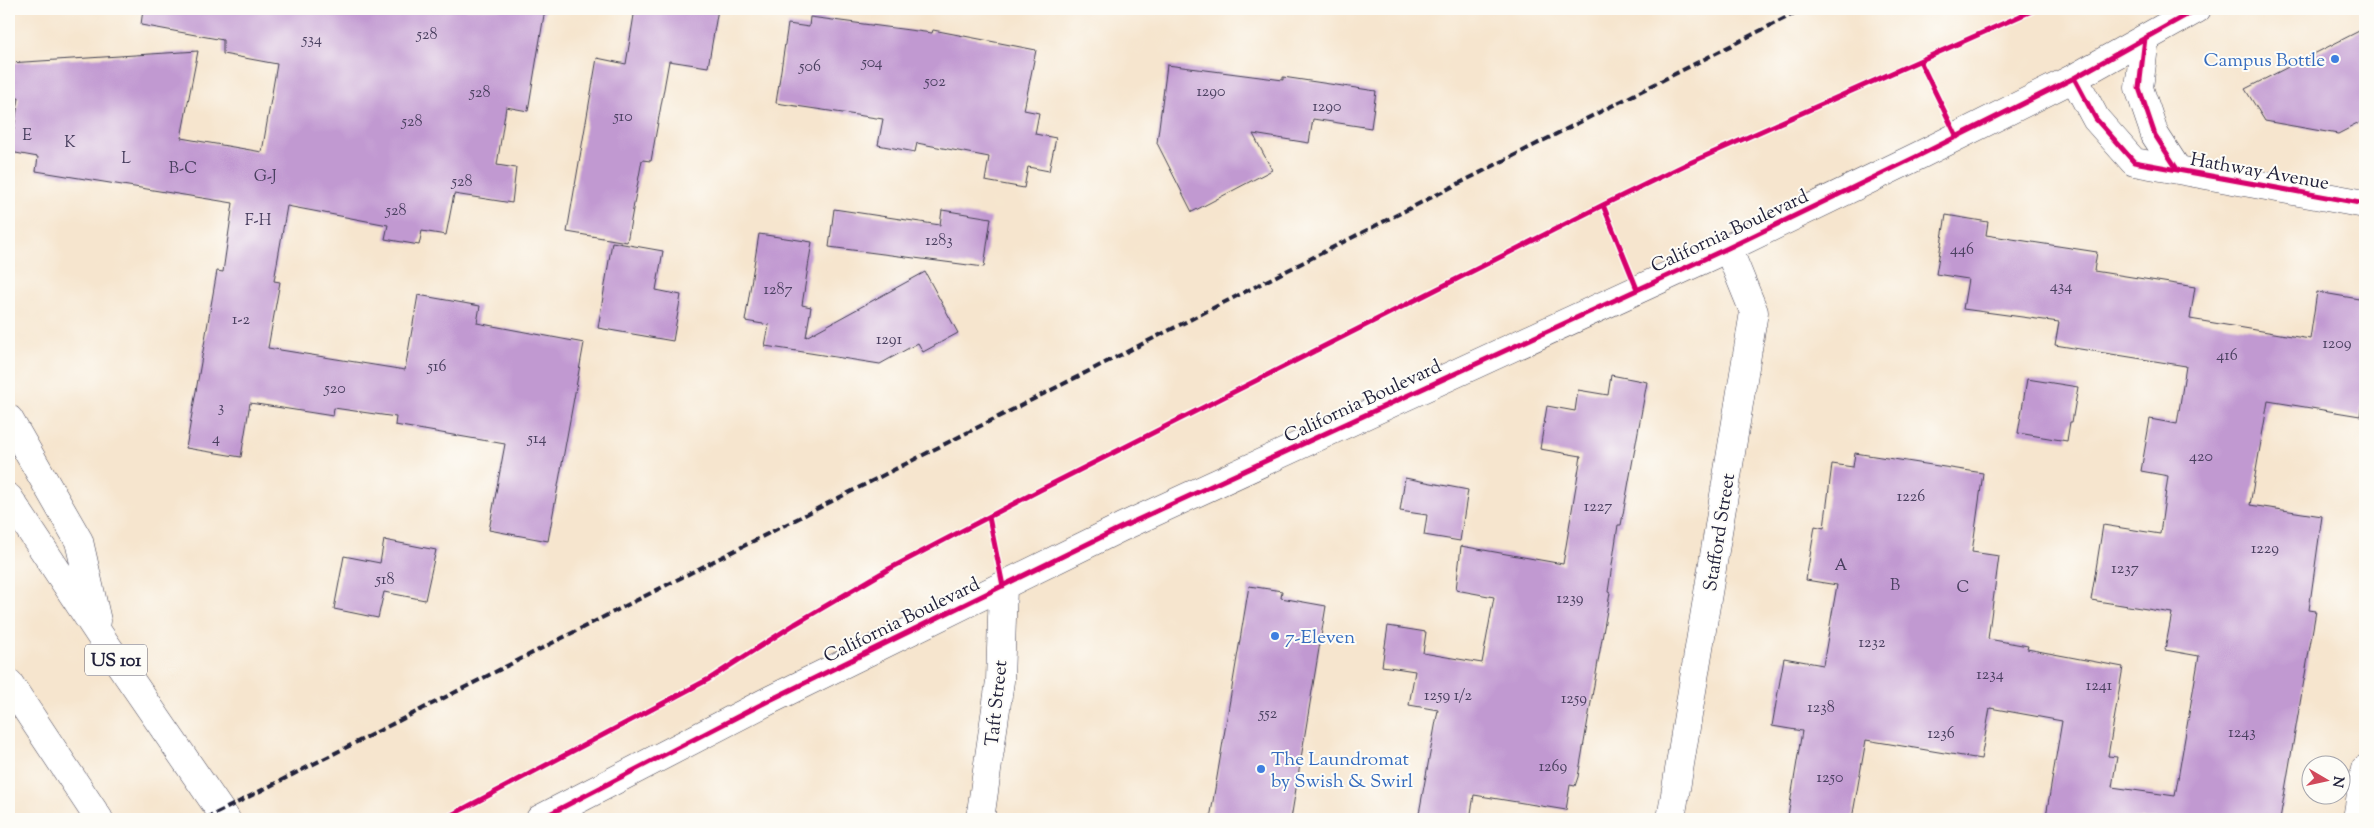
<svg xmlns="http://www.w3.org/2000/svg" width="2374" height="828" viewBox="0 0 2374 828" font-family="'Sorts Mill Goudy',serif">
<rect width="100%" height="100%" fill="#fdfcf7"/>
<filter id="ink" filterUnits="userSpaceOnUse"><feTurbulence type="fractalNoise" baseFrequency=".02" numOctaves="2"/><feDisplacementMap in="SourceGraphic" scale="10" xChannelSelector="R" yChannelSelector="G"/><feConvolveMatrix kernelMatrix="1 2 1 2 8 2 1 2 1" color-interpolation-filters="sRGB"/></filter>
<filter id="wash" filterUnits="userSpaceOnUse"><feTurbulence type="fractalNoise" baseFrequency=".0096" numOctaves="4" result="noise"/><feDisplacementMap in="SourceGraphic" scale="20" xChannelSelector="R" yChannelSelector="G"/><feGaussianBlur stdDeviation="1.12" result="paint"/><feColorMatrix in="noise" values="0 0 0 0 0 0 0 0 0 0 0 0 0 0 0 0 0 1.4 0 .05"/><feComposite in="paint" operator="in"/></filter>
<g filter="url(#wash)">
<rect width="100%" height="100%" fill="#f6e5ce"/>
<g id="blocks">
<path fill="#c199d1" d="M 143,9 L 545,9 L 528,111 L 506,107 L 497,165 L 516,168 L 512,203 L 454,194 L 446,235 L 422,231 L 419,245 L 385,239 L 388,225 L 287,206 L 274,281 L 280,282 L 268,348 L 405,370 L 418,295 L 480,306 L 477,323 L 584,343 L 548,541 L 489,530 L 505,444 L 395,425 L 396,417 L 334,408 L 333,416 L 250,403 L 241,457 L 186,448 L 217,271 L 223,272 L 233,203 L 36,171 L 38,157 L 10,152 L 19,98 L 9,99 L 9,63 L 198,51 L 181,138 L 262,152 L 277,64 L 223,54 L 223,40 L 141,25 Z
M 635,9 L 718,9 L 708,67 L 669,61 L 651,161 L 642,160 L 627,242 L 567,232 L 597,58 L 626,64 Z
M 810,17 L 932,33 L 933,30 L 1036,50 L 1024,110 L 1039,113 L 1035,134 L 1056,138 L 1049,171 L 1028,167 L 1024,188 L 985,181 L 989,157 L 917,143 L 915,152 L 878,145 L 883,119 L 776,103 L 788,24 L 809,27 Z
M 2365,28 L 2365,120 L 2338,134 L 2265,121 L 2245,89 Z
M 1167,65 L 1283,80 L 1283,77 L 1376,91 L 1371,128 L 1313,119 L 1309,143 L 1253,134 L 1272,170 L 1192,212 L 1157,143 Z
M 834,209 L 940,225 L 942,210 L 991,218 L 984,267 L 829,247 Z
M 1946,215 L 1988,222 L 1986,235 L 2097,252 L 2094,271 L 2195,287 L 2190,319 L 2310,339 L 2317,292 L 2365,300 L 2365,385 L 2360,416 L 2268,401 L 2250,505 L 2322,516 L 2309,610 L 2316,611 L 2280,819 L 2067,819 L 2046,816 L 2062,721 L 1990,708 L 1981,759 L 1866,740 L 1852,819 L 1806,819 L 1788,816 L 1802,731 L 1772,726 L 1784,658 L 1823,665 L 1837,585 L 1806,580 L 1815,526 L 1824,528 L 1832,464 L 1853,467 L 1855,453 L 1983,473 L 1972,552 L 1999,556 L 1988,639 L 2028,646 L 2027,649 L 2123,667 L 2108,756 L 2117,757 L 2112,787 L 2175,796 L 2199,656 L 2165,650 L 2172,613 L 2091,600 L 2103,525 L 2160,534 L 2168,476 L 2141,471 L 2150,419 L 2177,424 L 2186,366 L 2055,345 L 2059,322 L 1963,309 L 1968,279 L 1936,274 Z
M 759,234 L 812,242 L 802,305 L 811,307 L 806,337 L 925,272 L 958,333 L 923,352 L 918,343 L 880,364 L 765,346 L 769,325 L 745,321 Z
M 612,242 L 663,251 L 656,290 L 681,295 L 673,341 L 598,328 Z
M 1611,375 L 1647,382 L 1621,525 L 1618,525 L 1608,592 L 1610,593 L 1578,777 L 1575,786 L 1570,785 L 1566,810 L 1474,795 L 1470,819 L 1418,819 L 1438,710 L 1409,705 L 1415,671 L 1382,666 L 1388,626 L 1426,632 L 1423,653 L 1482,663 L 1494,597 L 1456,590 L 1461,546 L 1563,564 L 1581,456 L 1540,449 L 1547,406 L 1575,411 L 1578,390 L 1608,395 Z
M 2027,379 L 2078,387 L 2072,422 L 2070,422 L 2067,441 L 2018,433 Z
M 1405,478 L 1468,490 L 1460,541 L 1424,535 L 1427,515 L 1400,511 Z
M 384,540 L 436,550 L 425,600 L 384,592 L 378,618 L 334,609 L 344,556 L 380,563 Z
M 1249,586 L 1282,591 L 1281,598 L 1326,606 L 1291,819 L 1210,819 Z"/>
</g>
</g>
<g filter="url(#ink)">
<use href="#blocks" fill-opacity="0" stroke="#423f51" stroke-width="1"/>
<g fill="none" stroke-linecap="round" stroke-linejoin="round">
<g stroke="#423f51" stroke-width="29">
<path id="street" d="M 2074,78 L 2096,119 L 2134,162 L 2365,204
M 1671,819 L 1754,312 L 1728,248
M 2357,819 L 2365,769"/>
</g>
<g stroke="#423f51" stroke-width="29">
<path id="secondary" d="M 2145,38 L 2139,88 L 2155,135 L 2177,169
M 540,819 L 770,700 L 1122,527 L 1728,248 L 1920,155 L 2074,78 L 2197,9
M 980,819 L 1000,681 L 1003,586"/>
</g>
<g stroke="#423f51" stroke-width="29">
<path id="highway" d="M 9,419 L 79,541 L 97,621
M 9,498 L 101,637 L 226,819
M 9,683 L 99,819"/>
</g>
<use href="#street" stroke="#fff" stroke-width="28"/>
<use href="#secondary" stroke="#fff" stroke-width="28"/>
<use href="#highway" stroke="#fff" stroke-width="28"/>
<path stroke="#22223b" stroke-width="4" stroke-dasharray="8 4" stroke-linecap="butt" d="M 205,819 L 1803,9"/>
<g stroke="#fdfcf7" stroke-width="8">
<path id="cycleway" d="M 2145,38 L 2139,88 L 2155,135 L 2177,169
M 1920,61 L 1957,137
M 2074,78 L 2096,119 L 2134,162 L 2365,204
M 1603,205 L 1637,289
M 989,517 L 1003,586
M 444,819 L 709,679 L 795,624 L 887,570 L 1040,490 L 1603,205 L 1685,165 L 2036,9
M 540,819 L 770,700 L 1122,527 L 1728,248 L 1920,155 L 2074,78 L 2197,9"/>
</g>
<use href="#cycleway" stroke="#d6006c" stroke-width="5"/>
</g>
</g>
<g fill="#3f7fe0" stroke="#fdfcf7" stroke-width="2">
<circle cx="2335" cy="59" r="5"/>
<circle cx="1275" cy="636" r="5"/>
<circle cx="1261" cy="769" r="5"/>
</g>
<g text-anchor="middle" stroke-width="4" stroke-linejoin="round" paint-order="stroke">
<g font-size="16" fill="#4a4060">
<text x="427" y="39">528</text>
<text x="312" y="44">534</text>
<text x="872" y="67">504</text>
<text x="810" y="71">506</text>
<text x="935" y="86">502</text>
<text x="1211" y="96">1290</text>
<text x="480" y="97">528</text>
<text x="1327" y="111">1290</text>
<text x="623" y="121">510</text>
<text x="412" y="126">528</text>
<text x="27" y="140">E</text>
<text x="70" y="147">K</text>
<text x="126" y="163">L</text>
<text x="183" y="173">B-C</text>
<text x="265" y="181">G-J</text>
<text x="462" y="186">528</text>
<text x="396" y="215">528</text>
<text x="258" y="225">F-H</text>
<text x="939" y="245">1283</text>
<text x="1962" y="254">446</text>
<text x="2061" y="291">434</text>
<text x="778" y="294">1287</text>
<text x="241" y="324">1-2</text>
<text x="889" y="344">1291</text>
<text x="2337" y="348">1209</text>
<text x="2227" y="360">416</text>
<text x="437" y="371">516</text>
<text x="335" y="393">520</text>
<text x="221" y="412">3</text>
<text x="216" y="443">4</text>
<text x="537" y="443">514</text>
<text x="2201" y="461">420</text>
<text x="1911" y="501">1226</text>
<text x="1598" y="511">1227</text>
<text x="2265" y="553">1229</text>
<text x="1841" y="570">A</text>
<text x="2125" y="573">1237</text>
<text x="385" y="584">518</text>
<text x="1895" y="590">B</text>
<text x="1963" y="592">C</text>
<text x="1570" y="603">1239</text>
<text x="1872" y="647">1232</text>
<text x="1990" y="679">1234</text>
<text x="2099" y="690">1241</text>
<text x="1448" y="700">1259 1/2</text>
<text x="1574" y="703">1259</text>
<text x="1821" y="712">1238</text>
<text x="1268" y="718">552</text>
<text x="2242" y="737">1243</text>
<text x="1941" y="738">1236</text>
<text x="1553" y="771">1269</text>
<text x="1830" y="782">1250</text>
</g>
<rect fill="#fdfcf7" stroke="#646373" stroke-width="1" x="85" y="644.5" width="62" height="31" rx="4"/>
<g font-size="18" font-weight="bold" fill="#22223b">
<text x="116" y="666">US 101</text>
</g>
<g font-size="19" fill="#366cbe" stroke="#fdfcf7" text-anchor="start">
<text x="2325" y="66" text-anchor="end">Campus Bottle</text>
<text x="1285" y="643">7-Eleven</text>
<text x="1271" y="765">The Laundromat<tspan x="1271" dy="22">by Swish &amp; Swirl</tspan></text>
</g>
<g font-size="19" fill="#22223b" stroke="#fdfcf7">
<text transform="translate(2260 170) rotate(10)" y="7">Hathway Avenue</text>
<text transform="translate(1729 230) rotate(-25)" y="7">California Boulevard</text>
<text transform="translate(1362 400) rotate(-25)" y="7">California Boulevard</text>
<text transform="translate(1718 532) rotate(-81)" y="7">Stafford Street</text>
<text transform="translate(901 619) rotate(-26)" y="7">California Boulevard</text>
<text transform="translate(995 703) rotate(-84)" y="7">Taft Street</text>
</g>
</g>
<rect width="2374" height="828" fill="none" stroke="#fdfcf7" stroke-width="30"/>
<g transform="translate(2326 780) rotate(99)"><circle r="24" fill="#fdfcf7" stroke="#a5a5ac"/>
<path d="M0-4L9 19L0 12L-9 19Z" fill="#d1495b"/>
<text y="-8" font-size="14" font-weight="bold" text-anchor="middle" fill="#22223b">N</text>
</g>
</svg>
